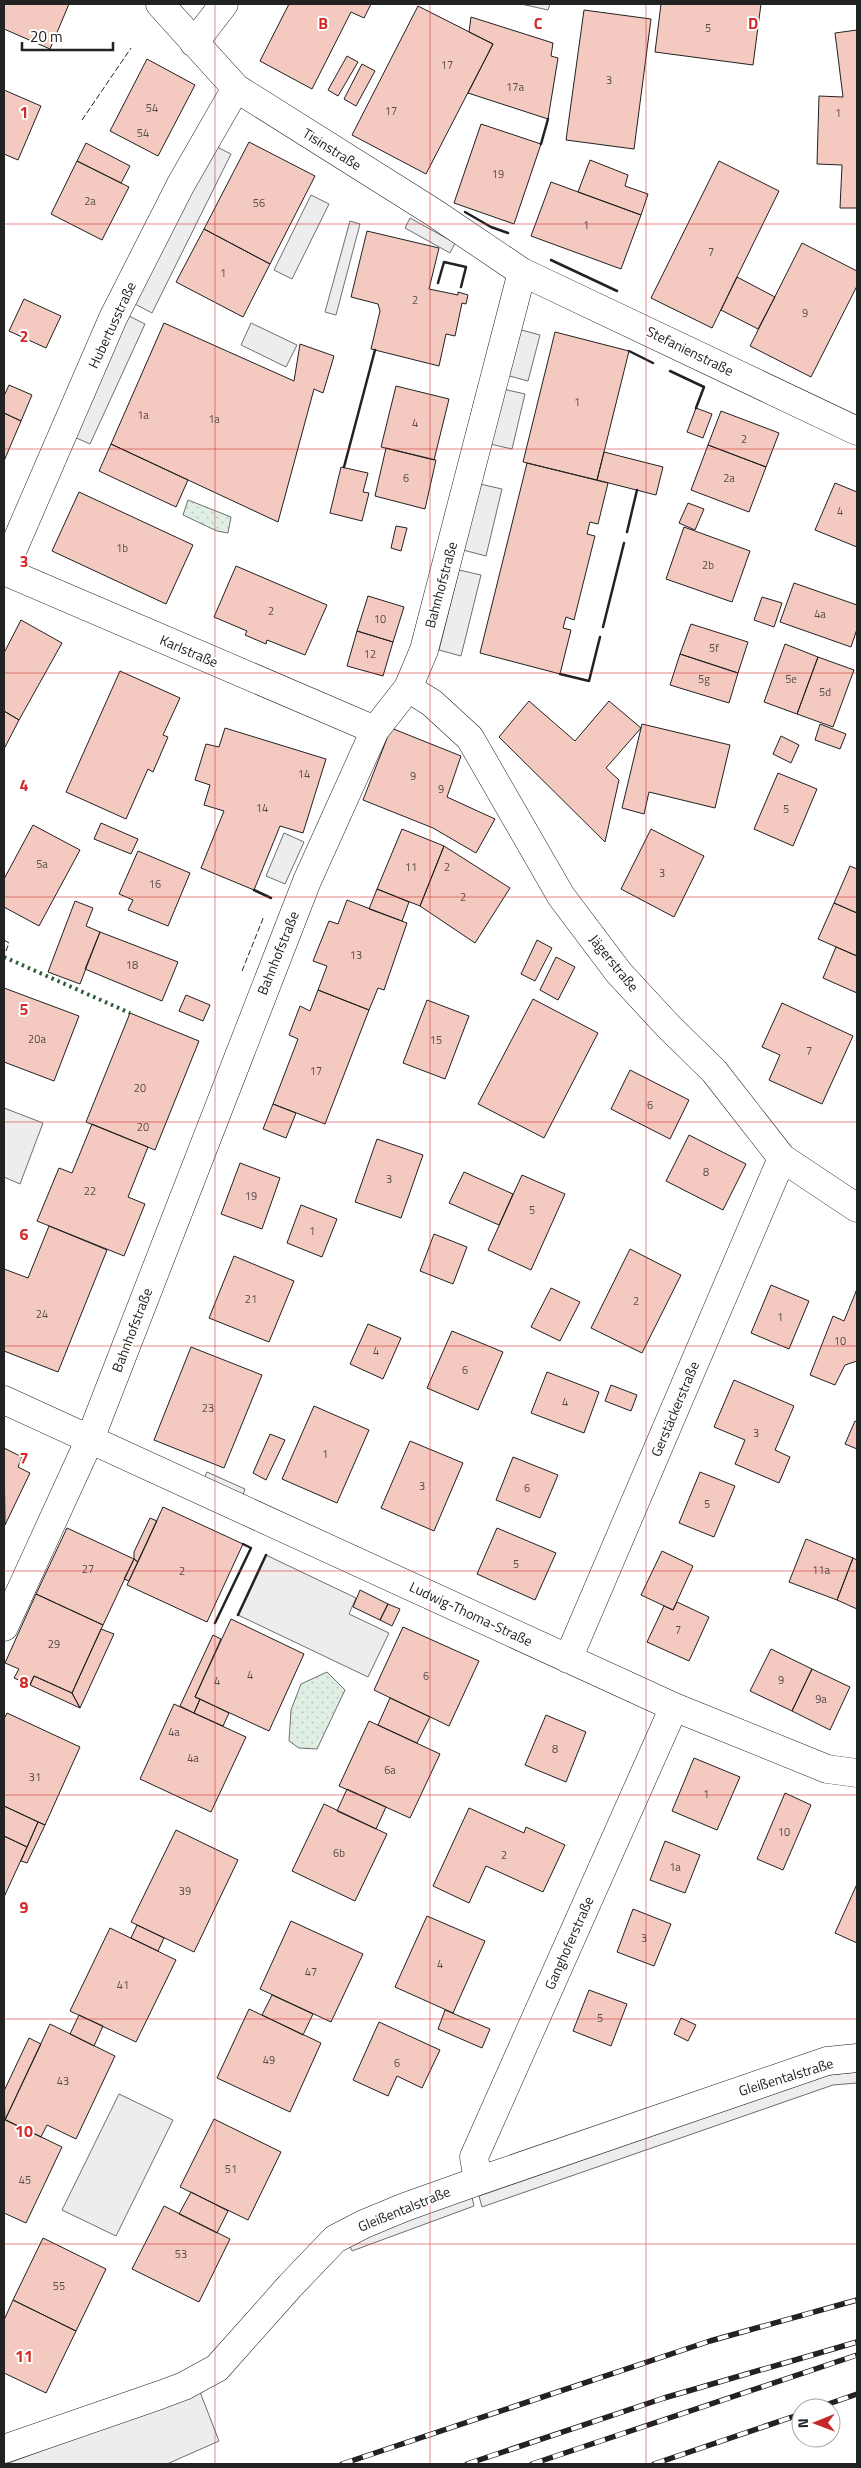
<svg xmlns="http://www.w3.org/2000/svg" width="861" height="2468" viewBox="0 0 861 2468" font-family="'Titillium Web',sans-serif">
<defs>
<pattern id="park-dots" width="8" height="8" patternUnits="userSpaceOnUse" patternTransform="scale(1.25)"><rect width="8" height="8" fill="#e0efe3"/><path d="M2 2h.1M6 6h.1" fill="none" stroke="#c0cdc2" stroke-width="1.8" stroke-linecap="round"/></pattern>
</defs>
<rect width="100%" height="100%" fill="#fff"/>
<path fill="url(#park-dots)" stroke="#6f6f6f" d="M 188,500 L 231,517 L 228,533 L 217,531 L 183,515 Z
M 327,1672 L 345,1690 L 317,1749 L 299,1748 L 289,1741 L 291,1710 L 301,1684 Z"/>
<path fill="#ededed" stroke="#6f6f6f" d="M 521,4 L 550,4 L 548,10 Z
M 213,145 L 231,154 L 152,313 L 133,303 Z
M 311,195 L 329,204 L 292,279 L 274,270 Z
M 410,218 L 455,243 L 450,253 L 405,228 Z
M 350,221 L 360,224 L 336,315 L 325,312 Z
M 127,315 L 145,324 L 90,444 L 72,436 Z
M 251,323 L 297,345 L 286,367 L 241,345 Z
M 518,329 L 540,335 L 528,381 L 506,375 Z
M 503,389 L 525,394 L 512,449 L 490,444 Z
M 480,484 L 502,489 L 486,556 L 463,550 Z
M 459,570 L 481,575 L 461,656 L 439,650 Z
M 284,833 L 304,842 L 285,884 L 266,876 Z
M 4,1108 L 43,1123 L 20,1184 L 4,1177 Z
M 207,1472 L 245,1489 L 241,1501 L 201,1484 Z
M 266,1555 L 356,1598 L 349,1614 L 389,1633 L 368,1677 L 238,1615 Z
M 857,2072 L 857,2083 L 833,2085 L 482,2207 L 479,2196 L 829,2075 Z
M 119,2094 L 173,2120 L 116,2236 L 62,2210 Z
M 472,2197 L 474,2206 L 352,2251 L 348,2242 Z
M 200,2392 L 219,2441 L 167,2464 L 6,2464 Z"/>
<path fill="#f3c9c0" stroke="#222" d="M 4,4 L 69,4 L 50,49 L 4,29 Z
M 289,4 L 371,4 L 364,18 L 351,12 L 312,89 L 260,61 Z
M 661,4 L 761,4 L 753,65 L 655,52 Z
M 418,6 L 493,44 L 426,174 L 352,135 Z
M 584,10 L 651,19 L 634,149 L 566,140 Z
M 471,17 L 553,43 L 551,56 L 558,58 L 548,119 L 468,93 L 493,44 L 469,32 Z
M 857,30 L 857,208 L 840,208 L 842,165 L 817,164 L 819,96 L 843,97 L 835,33 Z
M 347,56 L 358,62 L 338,96 L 328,90 Z
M 147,59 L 195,85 L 158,156 L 110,131 Z
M 362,64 L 375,71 L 356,106 L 344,99 Z
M 4,90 L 41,106 L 18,160 L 4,154 Z
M 481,124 L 541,144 L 514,224 L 454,203 Z
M 249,142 L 315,176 L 270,264 L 204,229 Z
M 86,143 L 130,166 L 121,183 L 77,161 Z
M 590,160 L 628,175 L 625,186 L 648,194 L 641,215 L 578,192 Z
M 77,161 L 129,187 L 102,240 L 51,214 Z
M 719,161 L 779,191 L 712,328 L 651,298 Z
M 551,182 L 641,215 L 621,269 L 531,236 Z
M 204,229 L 270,264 L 243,317 L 176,282 Z
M 367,231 L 439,248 L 429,289 L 458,295 L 458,292 L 468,295 L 466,304 L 462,303 L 455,336 L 446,334 L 439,366 L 371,349 L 380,311 L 378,304 L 351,297 Z
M 802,243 L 857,271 L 857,286 L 811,377 L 750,346 Z
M 737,277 L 775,297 L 758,329 L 721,310 Z
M 24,299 L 61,316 L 46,348 L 9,331 Z
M 164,323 L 294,381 L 300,344 L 334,356 L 323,393 L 314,389 L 278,522 L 111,444 Z
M 555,332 L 629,351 L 597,480 L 523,462 Z
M 9,385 L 32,395 L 21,421 L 4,413 L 4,396 Z
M 396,386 L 449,399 L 434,460 L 381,447 Z
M 696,408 L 712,414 L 703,438 L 687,432 Z
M 721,411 L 779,433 L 766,467 L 708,445 Z
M 4,413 L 21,421 L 4,461 Z
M 111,444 L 188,480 L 176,507 L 99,471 Z
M 708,445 L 766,467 L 749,512 L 691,490 Z
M 386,448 L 436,460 L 425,509 L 375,496 Z
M 604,452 L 663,467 L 656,495 L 597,480 Z
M 527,463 L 608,483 L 598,524 L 590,522 L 587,534 L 595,536 L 574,620 L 566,617 L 563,628 L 571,630 L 560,674 L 480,653 Z
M 341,467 L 368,473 L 363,492 L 369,493 L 362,521 L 330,513 Z
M 835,483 L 857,492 L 857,547 L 815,530 Z
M 79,492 L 193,545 L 166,604 L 52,551 Z
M 688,503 L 704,509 L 695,530 L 679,523 Z
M 396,526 L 407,528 L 401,551 L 391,548 Z
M 684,527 L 750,551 L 732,602 L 666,579 Z
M 236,566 L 327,605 L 305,655 L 267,640 L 266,644 L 245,635 L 247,631 L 214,617 Z
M 794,583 L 857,605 L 857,629 L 851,647 L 780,622 Z
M 368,596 L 404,607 L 393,642 L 357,631 Z
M 762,597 L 782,603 L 774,627 L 754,620 Z
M 21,620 L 62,643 L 19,720 L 4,711 L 4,653 Z
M 691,624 L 748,642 L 738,673 L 680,654 Z
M 357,631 L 393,642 L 383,676 L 347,666 Z
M 785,644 L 818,657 L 797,714 L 764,702 Z
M 680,654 L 738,673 L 729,703 L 670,685 Z
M 818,657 L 854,670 L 833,727 L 797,714 Z
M 120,671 L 180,698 L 163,735 L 168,737 L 153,772 L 148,769 L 126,819 L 66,792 Z
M 529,701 L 575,741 L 609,701 L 641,728 L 606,768 L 619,780 L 605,842 L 499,737 Z
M 4,711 L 19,720 L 4,749 Z
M 642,724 L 730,745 L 715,808 L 649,792 L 644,814 L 622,808 Z
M 820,724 L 846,734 L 840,749 L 815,740 Z
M 225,728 L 326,759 L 303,833 L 280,826 L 254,890 L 201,868 L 224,811 L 204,805 L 210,785 L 195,780 L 206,744 L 219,747 Z
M 391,728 L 461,756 L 447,797 L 495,819 L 476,853 L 433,828 L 363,800 Z
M 781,736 L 799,745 L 791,763 L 773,754 Z
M 778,773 L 817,789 L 793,846 L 754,829 Z
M 101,823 L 138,839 L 131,854 L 94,839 Z
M 33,825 L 80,850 L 39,926 L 4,907 L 4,879 Z
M 402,829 L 444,846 L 420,906 L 377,889 Z
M 651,829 L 704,856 L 674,917 L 621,889 Z
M 444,846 L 510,888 L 475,943 L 420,906 Z
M 138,851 L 190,873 L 168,926 L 128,910 L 133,900 L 119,894 Z
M 850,866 L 857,869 L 857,913 L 834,903 Z
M 377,889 L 409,902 L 402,921 L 369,909 Z
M 347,900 L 407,923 L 384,990 L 378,988 L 369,1010 L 318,990 L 327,966 L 313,961 L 329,921 L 338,924 Z
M 75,901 L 93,908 L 86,926 L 100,932 L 80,984 L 48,972 Z
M 834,903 L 857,913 L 857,956 L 818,939 Z
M 100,932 L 178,962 L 162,1001 L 85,969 Z
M 537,940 L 552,948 L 535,981 L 521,974 Z
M 836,947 L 857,956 L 857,993 L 823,978 Z
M 556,957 L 575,967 L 558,1000 L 540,990 Z
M 4,988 L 79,1016 L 54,1081 L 4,1062 Z
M 318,990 L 369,1010 L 325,1124 L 273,1104 L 298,1039 L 289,1035 L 300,1006 L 310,1011 Z
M 186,995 L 210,1005 L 203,1021 L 179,1011 Z
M 533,999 L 598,1033 L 544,1138 L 478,1104 Z
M 427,1000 L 469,1016 L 445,1079 L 403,1063 Z
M 782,1003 L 853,1036 L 822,1104 L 769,1080 L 780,1055 L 762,1047 Z
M 130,1013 L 199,1041 L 155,1150 L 86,1122 Z
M 630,1070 L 689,1100 L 670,1139 L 611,1109 Z
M 273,1104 L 296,1113 L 286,1138 L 263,1129 Z
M 92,1124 L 148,1147 L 128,1197 L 145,1204 L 124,1256 L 37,1221 L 59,1168 L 72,1173 Z
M 689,1135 L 746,1164 L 723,1210 L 666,1181 Z
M 377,1139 L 423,1155 L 401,1218 L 355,1202 Z
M 240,1163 L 280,1178 L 262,1229 L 221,1214 Z
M 464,1172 L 513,1194 L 499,1225 L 449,1203 Z
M 522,1175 L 565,1194 L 531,1270 L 488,1250 Z
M 301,1205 L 337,1219 L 322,1257 L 287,1243 Z
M 49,1226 L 107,1250 L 58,1372 L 4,1351 L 4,1269 L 28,1278 Z
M 434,1234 L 467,1247 L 453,1284 L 420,1271 Z
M 630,1249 L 681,1275 L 642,1353 L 591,1328 Z
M 234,1256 L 294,1281 L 269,1342 L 209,1318 Z
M 771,1285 L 809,1301 L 789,1349 L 751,1333 Z
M 551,1288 L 580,1302 L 560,1341 L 531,1327 Z
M 857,1289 L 857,1361 L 845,1365 L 835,1385 L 810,1375 L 833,1316 L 844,1321 Z
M 368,1324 L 401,1338 L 383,1379 L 350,1364 Z
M 452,1331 L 503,1352 L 478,1410 L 427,1388 Z
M 191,1347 L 262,1375 L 224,1468 L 154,1440 Z
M 547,1372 L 599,1392 L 584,1433 L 531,1413 Z
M 734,1380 L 794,1406 L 775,1450 L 790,1457 L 779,1483 L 735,1464 L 745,1440 L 714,1427 Z
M 611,1385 L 637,1395 L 631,1411 L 605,1401 Z
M 314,1406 L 369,1430 L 337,1503 L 282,1479 Z
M 855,1421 L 857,1422 L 857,1449 L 845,1444 Z
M 270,1434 L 285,1440 L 266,1480 L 253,1473 Z
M 410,1441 L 463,1463 L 434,1531 L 381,1508 Z
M 4,1448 L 22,1457 L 18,1467 L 30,1473 L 5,1525 Z
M 513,1457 L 558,1475 L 540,1518 L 496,1500 Z
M 700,1472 L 735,1486 L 714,1537 L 679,1523 Z
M 163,1507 L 243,1544 L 207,1622 L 127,1585 Z
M 150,1518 L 157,1521 L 138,1562 L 134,1559 L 134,1552 Z
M 67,1528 L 134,1559 L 103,1625 L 36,1594 Z
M 497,1528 L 556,1553 L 535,1600 L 477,1574 Z
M 806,1539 L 853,1558 L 837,1600 L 789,1582 Z
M 662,1551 L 693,1566 L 673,1610 L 641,1595 Z
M 853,1558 L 857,1560 L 857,1609 L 837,1600 Z
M 134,1559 L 138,1562 L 129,1581 L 124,1579 Z
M 360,1590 L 388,1604 L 380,1620 L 353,1607 Z
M 36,1594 L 103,1625 L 72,1693 L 34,1676 L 30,1685 L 14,1678 L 19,1669 L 5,1663 Z
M 677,1602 L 709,1617 L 689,1661 L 647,1642 L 664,1606 L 673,1610 Z
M 388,1604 L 400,1609 L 392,1626 L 380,1620 Z
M 231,1619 L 304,1654 L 269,1731 L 195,1697 Z
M 403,1627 L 479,1661 L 449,1726 L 374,1690 Z
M 101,1629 L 114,1634 L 80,1708 L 72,1693 Z
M 213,1635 L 221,1639 L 195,1697 L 200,1699 L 194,1713 L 180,1706 Z
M 771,1649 L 812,1669 L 792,1711 L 750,1691 Z
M 812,1669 L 850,1687 L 830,1730 L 792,1711 Z
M 34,1676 L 72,1693 L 80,1708 L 30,1685 Z
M 390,1698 L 430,1717 L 417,1743 L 378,1725 Z
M 200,1699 L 229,1713 L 223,1726 L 194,1713 Z
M 174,1704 L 246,1737 L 211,1812 L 140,1779 Z
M 7,1713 L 80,1747 L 45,1825 L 4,1806 L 4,1719 Z
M 546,1715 L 586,1732 L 566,1782 L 525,1765 Z
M 369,1721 L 440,1754 L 410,1818 L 339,1786 Z
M 694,1758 L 740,1777 L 717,1830 L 672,1811 Z
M 347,1789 L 386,1807 L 376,1829 L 337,1811 Z
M 785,1793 L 811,1805 L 783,1870 L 757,1859 Z
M 324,1804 L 387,1834 L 355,1901 L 292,1871 Z
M 4,1806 L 38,1822 L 27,1847 L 4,1836 Z
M 469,1808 L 524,1833 L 526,1827 L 565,1845 L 543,1892 L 486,1866 L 469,1903 L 433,1886 Z
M 38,1822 L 45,1825 L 27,1863 L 21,1861 Z
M 176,1830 L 238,1860 L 194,1952 L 131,1922 Z
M 4,1836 L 27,1847 L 4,1897 Z
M 665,1841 L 700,1855 L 685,1893 L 650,1880 Z
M 857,1884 L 857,1943 L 835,1933 Z
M 633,1909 L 671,1924 L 654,1966 L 617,1952 Z
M 427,1916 L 485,1941 L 453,2013 L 395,1987 Z
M 291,1921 L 363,1954 L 331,2022 L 260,1989 Z
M 137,1925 L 164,1938 L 158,1951 L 131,1938 Z
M 110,1928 L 176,1960 L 136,2042 L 70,2011 Z
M 589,1990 L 627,2004 L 611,2046 L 573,2031 Z
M 272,1995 L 313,2014 L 303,2035 L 262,2015 Z
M 249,2009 L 321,2043 L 290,2112 L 217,2078 Z
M 445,2010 L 490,2029 L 482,2048 L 438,2029 Z
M 79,2015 L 103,2026 L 94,2046 L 70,2034 Z
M 681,2018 L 696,2025 L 688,2041 L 674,2034 Z
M 379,2022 L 440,2050 L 422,2088 L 397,2076 L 388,2096 L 353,2080 Z
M 50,2024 L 115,2056 L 76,2139 L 47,2125 L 41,2137 L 5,2120 Z
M 29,2038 L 41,2044 L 5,2120 L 4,2091 Z
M 4,2119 L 62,2147 L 26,2223 L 4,2213 Z
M 214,2119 L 281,2152 L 248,2220 L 180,2187 Z
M 191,2192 L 228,2211 L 217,2233 L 179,2214 Z
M 164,2206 L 230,2239 L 199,2302 L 132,2269 Z
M 43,2238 L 106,2269 L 76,2331 L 13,2300 Z
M 13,2300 L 76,2331 L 46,2393 L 4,2373 L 4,2320 Z"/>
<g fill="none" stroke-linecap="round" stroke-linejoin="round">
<g stroke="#222" stroke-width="29">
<path id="minor" d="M 160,4 L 236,88 L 433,212 L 522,272 L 857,431
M 194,43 L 224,4
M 4,570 L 113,318 L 181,184 L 236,88
M 4,571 L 375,730
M 408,688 L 432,703 L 470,738 L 561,896 L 619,973 L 669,1027 L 714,1071 L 782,1158 L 857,1208
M 4,1400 L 674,1707 L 827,1769 L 857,1773
M 4,1627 L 90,1439 L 307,881 L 375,730 L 408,688 L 424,650 L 522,272
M 568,1659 L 782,1158
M 478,2181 L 474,2157 L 674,1707
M 4,2449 L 160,2395 L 184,2386 L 217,2368 L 290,2286 L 335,2239 L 364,2224 L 405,2207 L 478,2181 L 827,2061 L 857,2058"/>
</g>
<use href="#minor" stroke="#fff" stroke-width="28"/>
<g stroke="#222" stroke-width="5.5">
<path id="rail" d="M 817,2408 L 857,2394
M 342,2464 L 710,2341 L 857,2300
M 467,2464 L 664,2398 L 857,2342
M 532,2464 L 857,2355
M 654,2464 L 801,2414"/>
</g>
<use href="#rail" stroke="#fff" stroke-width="4" stroke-dasharray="11" stroke-linecap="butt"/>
<path stroke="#2f5e38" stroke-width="4" stroke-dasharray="2.5 4" stroke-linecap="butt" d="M 4,957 L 130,1013"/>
<path stroke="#222" stroke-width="1" stroke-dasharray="6 2.5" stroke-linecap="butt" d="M 82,120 L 131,48
M 4,940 L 9,943 L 4,956
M 242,971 L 264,916"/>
<path stroke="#222" stroke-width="2.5" d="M 541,144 L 548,119
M 465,212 L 491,227 L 508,233
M 551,260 L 617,291
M 438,283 L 444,262 L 466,267 L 461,287
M 629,351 L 653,363
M 670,371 L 704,387 L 696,408
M 344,467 L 375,350
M 627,532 L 637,490
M 603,627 L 624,543
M 560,674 L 589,681 L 600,637
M 254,890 L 271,898
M 238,1615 L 266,1555
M 215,1623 L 251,1548 L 243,1544"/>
</g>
<path fill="none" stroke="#d62828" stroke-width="1" stroke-opacity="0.55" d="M 215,4 L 215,2464M 430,4 L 430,2464M 646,4 L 646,2464M 4,224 L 857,224M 4,449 L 857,449M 4,673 L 857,673M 4,897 L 857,897M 4,1122 L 857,1122M 4,1346 L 857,1346M 4,1571 L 857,1571M 4,1795 L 857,1795M 4,2019 L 857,2019M 4,2244 L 857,2244"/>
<g text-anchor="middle" stroke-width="4" stroke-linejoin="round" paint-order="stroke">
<g font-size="11" fill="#564c4a">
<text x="708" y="32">5</text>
<text x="447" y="69">17</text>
<text x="609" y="84">3</text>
<text x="515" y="91">17a</text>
<text x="152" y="112">54</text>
<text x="391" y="115">17</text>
<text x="838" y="117">1</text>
<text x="143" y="137">54</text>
<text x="498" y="178">19</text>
<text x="90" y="205">2a</text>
<text x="259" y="207">56</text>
<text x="586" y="229">1</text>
<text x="711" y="256">7</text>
<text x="223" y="277">1</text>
<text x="415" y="304">2</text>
<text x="805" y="317">9</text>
<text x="577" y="406">1</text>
<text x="143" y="419">1a</text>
<text x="214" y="423">1a</text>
<text x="415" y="427">4</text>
<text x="744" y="443">2</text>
<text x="406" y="482">6</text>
<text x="729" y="482">2a</text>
<text x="840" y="515">4</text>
<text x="122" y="552">1b</text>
<text x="708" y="569">2b</text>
<text x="271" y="615">2</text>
<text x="820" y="618">4a</text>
<text x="380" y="623">10</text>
<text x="714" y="652">5f</text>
<text x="370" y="658">12</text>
<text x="704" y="683">5g</text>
<text x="791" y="683">5e</text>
<text x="825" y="696">5d</text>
<text x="304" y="778">14</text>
<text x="413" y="780">9</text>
<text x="441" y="793">9</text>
<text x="262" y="812">14</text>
<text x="786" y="813">5</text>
<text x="42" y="868">5a</text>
<text x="411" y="871">11</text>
<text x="447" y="871">2</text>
<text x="662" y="877">3</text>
<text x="155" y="888">16</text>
<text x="463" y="901">2</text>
<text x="356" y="959">13</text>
<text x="132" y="969">18</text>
<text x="37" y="1043">20a</text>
<text x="436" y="1044">15</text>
<text x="809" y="1055">7</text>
<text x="316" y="1075">17</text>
<text x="140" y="1092">20</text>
<text x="650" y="1109">6</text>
<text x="143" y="1131">20</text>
<text x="706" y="1176">8</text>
<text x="389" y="1183">3</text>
<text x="90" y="1195">22</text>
<text x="251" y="1200">19</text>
<text x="532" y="1214">5</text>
<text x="312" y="1235">1</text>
<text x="251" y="1303">21</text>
<text x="636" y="1305">2</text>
<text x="42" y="1318">24</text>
<text x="780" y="1321">1</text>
<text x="840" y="1345">10</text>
<text x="376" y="1355">4</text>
<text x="465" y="1374">6</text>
<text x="565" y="1406">4</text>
<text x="208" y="1412">23</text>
<text x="756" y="1437">3</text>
<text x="325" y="1458">1</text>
<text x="422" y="1490">3</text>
<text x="527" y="1492">6</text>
<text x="707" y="1508">5</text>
<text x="516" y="1568">5</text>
<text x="88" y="1573">27</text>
<text x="821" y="1574">11a</text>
<text x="182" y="1575">2</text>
<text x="678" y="1634">7</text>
<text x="54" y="1648">29</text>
<text x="250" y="1679">4</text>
<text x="426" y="1680">6</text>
<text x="781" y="1684">9</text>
<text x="217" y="1685">4</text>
<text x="821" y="1703">9a</text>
<text x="174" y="1736">4a</text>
<text x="555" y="1753">8</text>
<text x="193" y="1762">4a</text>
<text x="390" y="1774">6a</text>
<text x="35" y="1781">31</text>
<text x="706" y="1798">1</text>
<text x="784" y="1836">10</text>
<text x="339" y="1857">6b</text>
<text x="504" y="1859">2</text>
<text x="675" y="1871">1a</text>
<text x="185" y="1895">39</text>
<text x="644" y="1942">3</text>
<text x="440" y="1968">4</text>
<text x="311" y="1976">47</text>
<text x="123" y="1989">41</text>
<text x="600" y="2022">5</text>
<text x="269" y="2064">49</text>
<text x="397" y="2067">6</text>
<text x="63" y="2085">43</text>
<text x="231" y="2173">51</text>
<text x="25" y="2184">45</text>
<text x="181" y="2258">53</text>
<text x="59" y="2290">55</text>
</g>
<g font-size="14" fill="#222" stroke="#fff">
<text transform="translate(332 149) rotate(32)" y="5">Tisinstraße</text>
<text transform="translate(112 325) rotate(-65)" y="5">Hubertusstraße</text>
<text transform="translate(690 351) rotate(26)" y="5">Stefanienstraße</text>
<text transform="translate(441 585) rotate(-75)" y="5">Bahnhofstraße</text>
<text transform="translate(189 651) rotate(23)" y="5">Karlstraße</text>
<text transform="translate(278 953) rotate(-68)" y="5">Bahnhofstraße</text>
<text transform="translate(614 963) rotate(51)" y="5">Jägerstraße</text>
<text transform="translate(132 1330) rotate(-69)" y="5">Bahnhofstraße</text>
<text transform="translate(675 1409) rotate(-67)" y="5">Gerstäckerstraße</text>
<text transform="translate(471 1614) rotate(25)" y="5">Ludwig-Thoma-Straße</text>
<text transform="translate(569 1943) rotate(-66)" y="5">Ganghoferstraße</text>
<text transform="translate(786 2077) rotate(-17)" y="5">Gleißentalstraße</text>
<text transform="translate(404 2209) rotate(-22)" y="5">Gleißentalstraße</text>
</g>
</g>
<g font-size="16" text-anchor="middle" font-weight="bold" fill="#d62828" stroke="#fff" stroke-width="4" stroke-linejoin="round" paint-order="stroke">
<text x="323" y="29">B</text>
<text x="538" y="29">C</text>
<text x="753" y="29">D</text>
<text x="24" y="118">1</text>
<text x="24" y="342">2</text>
<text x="24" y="567">3</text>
<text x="24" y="791">4</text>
<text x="24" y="1015">5</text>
<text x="24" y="1240">6</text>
<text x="24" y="1464">7</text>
<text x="24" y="1688">8</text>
<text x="24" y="1913">9</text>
<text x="24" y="2137">10</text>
<text x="24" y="2362">11</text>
</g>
<rect width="861" height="2468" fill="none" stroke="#222222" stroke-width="10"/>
<g transform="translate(816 2423) rotate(269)"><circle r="24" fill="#ffffff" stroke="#a7a7a7"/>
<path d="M0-4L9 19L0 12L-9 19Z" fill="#c62828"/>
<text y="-8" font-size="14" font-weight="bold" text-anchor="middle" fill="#222222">N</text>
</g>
<path d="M22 42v8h91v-8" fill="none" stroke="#222222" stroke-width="2.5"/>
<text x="30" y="42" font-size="15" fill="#222222" stroke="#ffffff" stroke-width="4" paint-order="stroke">20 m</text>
</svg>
